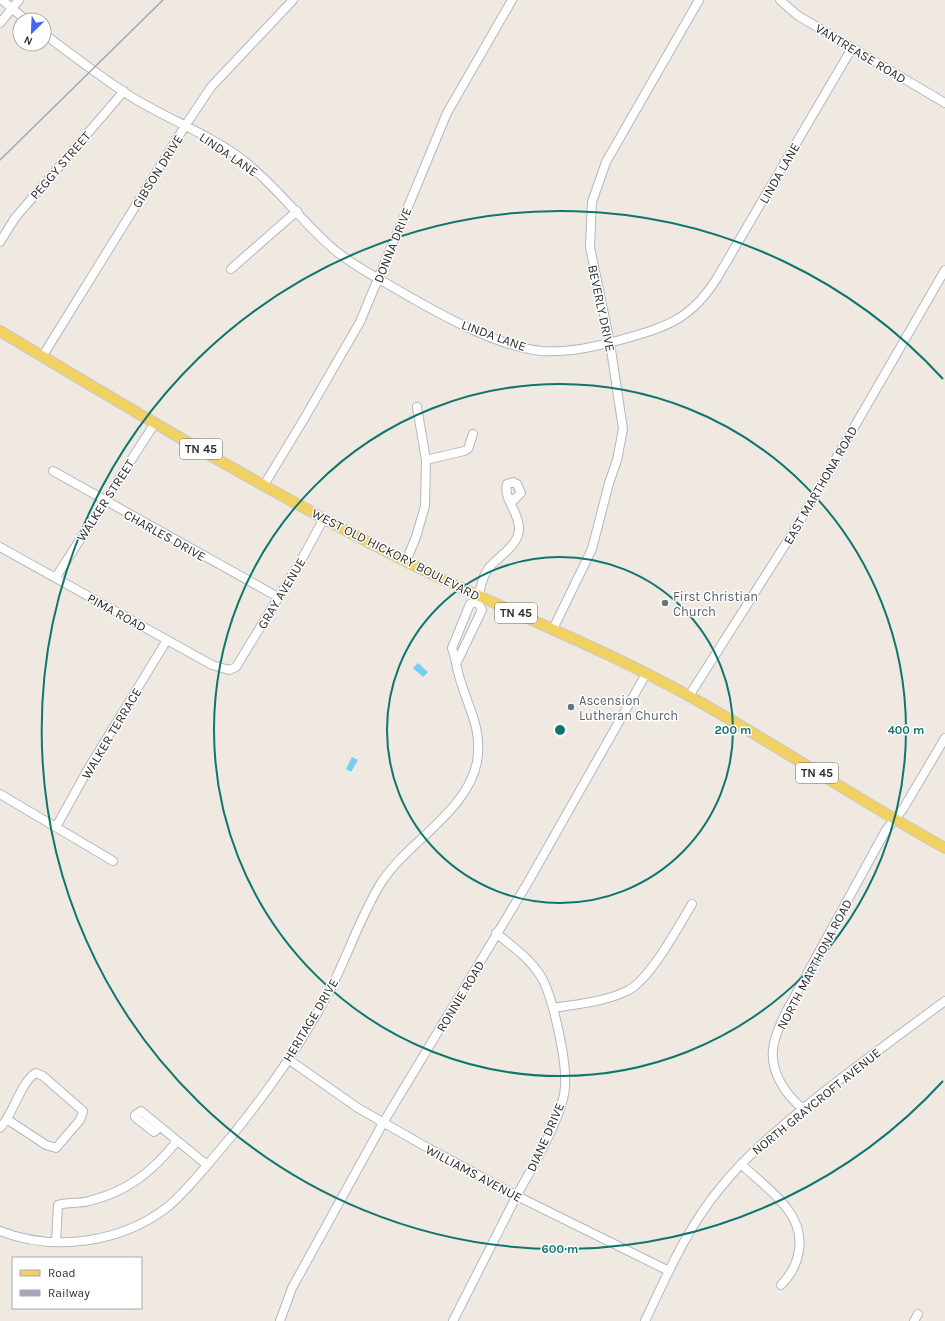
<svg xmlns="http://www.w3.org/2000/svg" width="945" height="1321" viewBox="0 0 945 1321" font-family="Karla,sans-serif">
<rect width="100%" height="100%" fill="#efe9e1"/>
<path fill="#75cff0" d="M 418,663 L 428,672 L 423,677 L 413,668 Z
M 352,757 L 358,760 L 351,772 L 346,769 Z"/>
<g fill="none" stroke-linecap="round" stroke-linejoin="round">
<g stroke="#b4b7c1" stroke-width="10">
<path id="minor" d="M 2,0 L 26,20
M 780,0 L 797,15 L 945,103
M 0,23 L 19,0
M 44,34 C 74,56 104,80 135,99 C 170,120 210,135 243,160 C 278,187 303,224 337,252 C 354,265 373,276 391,286 C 432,310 494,346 541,351 C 567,353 595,347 620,340 C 666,327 691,320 717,278 L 852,48
M 0,242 L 15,218 L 124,91
M 231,269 L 297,211
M 42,357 L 185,126 L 211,87 L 293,0
M 426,460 L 464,451 L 468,449 L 473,434
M 53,471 L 278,597
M 264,485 L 304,419 L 360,322 L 447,113 L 512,0
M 0,547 L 212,665 L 229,670 L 236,667 L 303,557 L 324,518
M 406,561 L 416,537 L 425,506 L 426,460 L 417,407
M 56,577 L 155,423
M 553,629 L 592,549 L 609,483 L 617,460 L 623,429 L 610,343 L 590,247 L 592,202 L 606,162 L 699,0
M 457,662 L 482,610 L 477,601
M 689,696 L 797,526 L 945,270
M 0,794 L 113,861
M 56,827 L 87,771 L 167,640
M 553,1008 C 577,1004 604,1002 627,991 C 650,980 678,927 692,904
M 288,1059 L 358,1108 L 428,1148 L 517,1196 L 669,1271
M 803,1109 C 784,1093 768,1069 774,1043 C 776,1034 780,1025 784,1016 L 886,830 L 903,809 L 945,738
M 160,1127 L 154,1132 L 135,1117 L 135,1115 L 141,1111 L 207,1165
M 0,1128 C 13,1115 21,1081 36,1073 L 43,1076 L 83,1111 L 80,1120 L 56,1148 L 46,1145 L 8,1120
M 741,1164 C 766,1188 805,1212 799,1250 C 797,1264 791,1275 781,1285
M 0,1231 C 53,1252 119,1243 165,1209 C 182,1196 195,1179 209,1163 C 255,1110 297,1052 330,990 C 348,955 360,917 381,883 C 408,841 467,812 477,762 C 483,726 466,705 458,672 C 456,664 455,656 452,648 L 470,604 L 477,601 C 481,590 481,578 488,569 C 497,557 520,545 519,528 C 519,512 503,499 507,484 L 513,482 L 517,484 L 521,493 L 514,500 L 508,498
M 56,1242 L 58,1205 C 66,1202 79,1204 89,1201 C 127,1192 153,1171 177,1141
M 280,1321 L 292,1288 L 383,1123 L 527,884 L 646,674
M 453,1321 C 474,1280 495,1238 516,1197 C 531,1169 563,1117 565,1087 C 567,1062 553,995 540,975 C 529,958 512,946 496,933
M 645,1321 C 667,1275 688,1226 721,1187 C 750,1151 786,1123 821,1094 C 862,1062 903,1032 945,1001
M 914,1321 L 918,1314"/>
</g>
<g stroke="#c9c9c9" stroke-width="12">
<path id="major" d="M 0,331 C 133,411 267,491 405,561 C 499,608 597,645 689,696 C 776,744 858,800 945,848"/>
</g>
<use href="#minor" stroke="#fff" stroke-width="8"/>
<use href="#major" stroke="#f2d163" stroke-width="10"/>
<path stroke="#a3a6b8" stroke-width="1.5" d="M 0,160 L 163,0"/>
</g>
<g fill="none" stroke="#0f766e" stroke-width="2">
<circle cx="560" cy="730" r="173"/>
<circle cx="560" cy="730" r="346"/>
<path d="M943 1081A519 519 0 1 1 943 379"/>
</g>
<g fill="#6b7280" stroke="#fff" stroke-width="1.5">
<circle cx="665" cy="603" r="4"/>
<circle cx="571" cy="707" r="4"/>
</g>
<g text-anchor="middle" stroke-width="3" stroke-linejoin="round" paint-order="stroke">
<g fill="#fff" stroke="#6d6d6d" stroke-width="1">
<rect x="180" y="439" width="42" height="20" rx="3"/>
<rect x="495" y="603" width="42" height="20" rx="3"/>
<rect x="796" y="763" width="42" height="20" rx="3"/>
</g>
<g font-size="12" font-weight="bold" fill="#2e2e2e">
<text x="201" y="453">TN 45</text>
<text x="516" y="617">TN 45</text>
<text x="817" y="777">TN 45</text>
</g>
<g font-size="13" fill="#2e2e2e" stroke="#fff">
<text transform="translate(861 53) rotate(31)" y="5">VANTREASE ROAD</text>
<text transform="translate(229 154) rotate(34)" y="5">LINDA LANE</text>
<text transform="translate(60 165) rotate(-49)" y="5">PEGGY STREET</text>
<text transform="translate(157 171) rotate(-58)" y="5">GIBSON DRIVE</text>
<text transform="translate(779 173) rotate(-60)" y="5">LINDA LANE</text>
<text transform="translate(392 245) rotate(-68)" y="5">DONNA DRIVE</text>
<text transform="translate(602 308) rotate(78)" y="5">BEVERLY DRIVE</text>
<text transform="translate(494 335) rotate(20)" y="5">LINDA LANE</text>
<text transform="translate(820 485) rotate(-60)" y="5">EAST MARTHONA ROAD</text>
<text transform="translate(105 500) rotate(-57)" y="5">WALKER STREET</text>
<text transform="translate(165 535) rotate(29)" y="5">CHARLES DRIVE</text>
<text transform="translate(396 554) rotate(27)" y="5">WEST OLD HICKORY BOULEVARD</text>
<text transform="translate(281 593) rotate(-59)" y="5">GRAY AVENUE</text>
<text transform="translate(117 612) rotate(29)" y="5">PIMA ROAD</text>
<text transform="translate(111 733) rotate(-59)" y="5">WALKER TERRACE</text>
<text transform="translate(814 964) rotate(-62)" y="5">NORTH MARTHONA ROAD</text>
<text transform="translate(460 996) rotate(-59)" y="5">RONNIE ROAD</text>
<text transform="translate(310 1020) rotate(-59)" y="5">HERITAGE DRIVE</text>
<text transform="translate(816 1101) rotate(-39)" y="5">NORTH GRAYCROFT AVENUE</text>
<text transform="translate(545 1137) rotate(-66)" y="5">DIANE DRIVE</text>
<text transform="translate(474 1173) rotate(28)" y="5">WILLIAMS AVENUE</text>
</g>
<g font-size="13" fill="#5b616d" stroke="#fff" text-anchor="start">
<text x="673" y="601">First Christian<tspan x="673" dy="15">Church</tspan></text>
<text x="579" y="705">Ascension<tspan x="579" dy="15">Lutheran Church</tspan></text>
</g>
</g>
<circle cx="560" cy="730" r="6" fill="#0f766e" stroke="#fff" stroke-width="2"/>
<g font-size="12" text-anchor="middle" font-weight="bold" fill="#0f766e" stroke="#fff" stroke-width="3" stroke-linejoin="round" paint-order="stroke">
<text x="733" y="734">200 m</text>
<text x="906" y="734">400 m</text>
<text x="560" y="1253">600 m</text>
</g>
<rect x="12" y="1257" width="130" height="52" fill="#ffffff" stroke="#ababab"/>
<rect x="20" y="1270" width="20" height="6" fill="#f2d163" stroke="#ababab"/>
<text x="48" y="1277" font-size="12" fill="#2e2e2e">Road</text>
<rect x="20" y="1290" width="20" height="6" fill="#a3a6b8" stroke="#ababab"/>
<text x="48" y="1297" font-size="12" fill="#2e2e2e">Railway</text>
<g transform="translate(32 32) rotate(204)"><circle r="19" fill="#ffffff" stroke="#ababab"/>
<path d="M0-3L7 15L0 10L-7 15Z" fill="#4264fb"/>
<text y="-6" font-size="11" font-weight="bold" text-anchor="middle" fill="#2e2e2e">N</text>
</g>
</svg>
